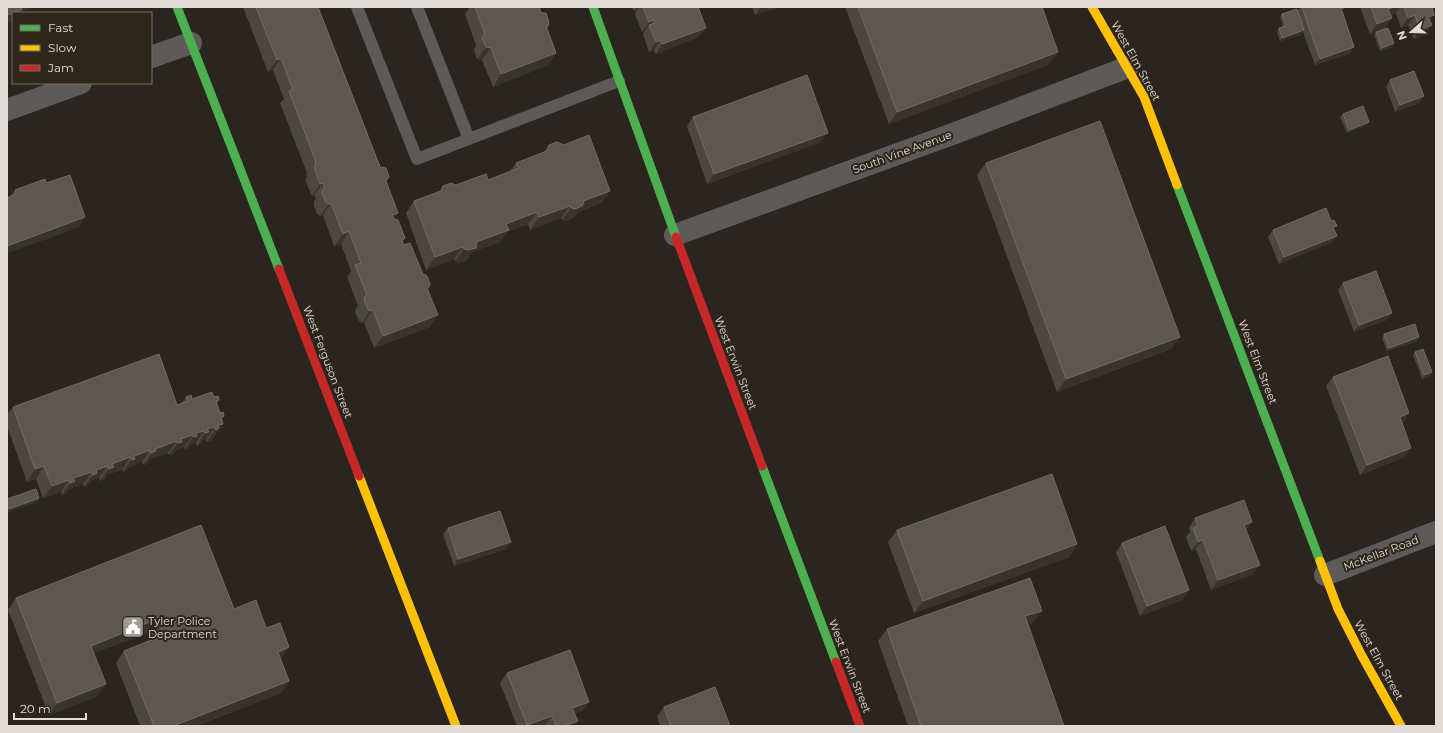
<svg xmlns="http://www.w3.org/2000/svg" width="1443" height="733" viewBox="0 0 1443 733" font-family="Montserrat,sans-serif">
<rect width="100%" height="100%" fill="#2a251f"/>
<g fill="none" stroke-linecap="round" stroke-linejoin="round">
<path stroke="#5f5a5a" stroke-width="12" d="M 357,7 L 417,159 L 619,81
M 417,7 L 469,139"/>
<path stroke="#5f5a5a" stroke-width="22" d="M 151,57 L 191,43
M 7,110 L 81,83
M 675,235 L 958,132 L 1128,67
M 1325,575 L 1436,532"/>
<path stroke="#4caf50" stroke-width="9" d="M 177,7 L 279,269
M 593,7 L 676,237
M 1177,185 L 1320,561
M 762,466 L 836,662"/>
<path stroke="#ffc107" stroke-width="9" d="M 1092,7 L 1144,97 L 1177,185
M 359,476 L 456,726
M 1320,561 L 1338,609 L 1362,656 L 1401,726"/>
<path stroke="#c62828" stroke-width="9" d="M 676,237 L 762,466
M 279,269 L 359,476
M 836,662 L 860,726"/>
</g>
<path fill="#4d483f" d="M 243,7 L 318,7 L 386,181 L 394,219 L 402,241 L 428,289 L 430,327 L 374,348 L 364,322 L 362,323 L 359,321 L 355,312 L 356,308 L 358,306 L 347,277 L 351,271 L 341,244 L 334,246 L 323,215 L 320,216 L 317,214 L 314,206 L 314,201 L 316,199 L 314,195 L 312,196 L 305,180 L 307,177 L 306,174 L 307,173 L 280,103 L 284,99 L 273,70 L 268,72 Z
M 469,7 L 539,7 L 548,26 L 546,28 L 556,53 L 548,65 L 493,87 L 482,60 L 477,59 L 474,50 L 476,45 L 465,14 L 469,8 Z
M 632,7 L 698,7 L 699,37 L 656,54 L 654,50 L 649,52 L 643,34 L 645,30 L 642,32 L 635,14 L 637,10 L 634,11 Z
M 752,7 L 779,7 L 755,15 Z
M 845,7 L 1042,7 L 1050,64 L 889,124 Z
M 1301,7 L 1343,7 L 1342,10 L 1354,47 L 1349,54 L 1315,65 L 1303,32 L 1302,34 L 1280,41 L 1277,32 L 1279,28 L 1283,27 L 1280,17 L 1282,14 L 1298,11 Z
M 1360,7 L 1432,7 L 1430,21 L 1425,35 L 1414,39 L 1408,25 L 1401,28 L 1396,13 L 1391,15 L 1385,28 L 1370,34 Z
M 1376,32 L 1394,43 L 1392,47 L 1380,51 L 1374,35 Z
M 1390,80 L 1424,96 L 1419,103 L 1395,112 L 1386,87 Z
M 1343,114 L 1367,125 L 1347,133 L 1340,117 Z
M 693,117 L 821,142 L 707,184 L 687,126 Z
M 549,145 L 610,191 L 601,203 L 578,212 L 573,218 L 566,221 L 562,220 L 561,218 L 530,230 L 528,224 L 507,232 L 500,242 L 472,252 L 467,260 L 459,263 L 455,261 L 454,259 L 426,270 L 406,213 L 414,201 L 440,191 L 443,186 L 456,185 L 488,180 L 510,171 L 516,163 L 544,152 Z
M 986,163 L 1180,337 L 1171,349 L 1057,392 L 977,175 Z
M 46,183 L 79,227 L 7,253 L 7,198 L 10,196 L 15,190 Z
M 1334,229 L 1332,242 L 1279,264 L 1268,237 L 1273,230 Z
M 1343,283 L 1387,320 L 1354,332 L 1338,290 Z
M 1384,334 L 1417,341 L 1387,351 L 1382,338 Z
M 1415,352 L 1432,372 L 1430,376 L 1422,379 L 1413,355 Z
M 1333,377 L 1409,413 L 1402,423 L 1404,457 L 1360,475 L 1326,386 Z
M 186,397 L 192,399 L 214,397 L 219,400 L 217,404 L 220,413 L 224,416 L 222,419 L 223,424 L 211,441 L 207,442 L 206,439 L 203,440 L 200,444 L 197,446 L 196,443 L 191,444 L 189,448 L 185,449 L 184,447 L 177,449 L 174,454 L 169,455 L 168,453 L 150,459 L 147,464 L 143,465 L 142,462 L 129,467 L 126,471 L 123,472 L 122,470 L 108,474 L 105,479 L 100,481 L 99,478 L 92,480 L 88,485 L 84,487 L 83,484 L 69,489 L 66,493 L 62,495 L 61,492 L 43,498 L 36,479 L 27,482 L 7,426 L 7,415 L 13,407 L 177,405 L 182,403 Z
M 39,498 L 37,502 L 7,512 L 7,499 Z
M 1195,518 L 1252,522 L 1246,530 L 1253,574 L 1211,590 L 1196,549 L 1191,551 L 1186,537 L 1190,532 L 1189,528 Z
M 448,528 L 511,542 L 506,549 L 454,566 L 443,534 Z
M 897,530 L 1077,544 L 1069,557 L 914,613 L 888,542 Z
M 1122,543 L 1189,590 L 1182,600 L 1140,616 L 1116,552 Z
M 16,598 L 234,609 L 266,628 L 281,660 L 281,693 L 196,726 L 140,726 L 116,663 L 124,651 L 152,640 L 149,632 L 94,653 L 98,696 L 49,715 L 8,610 Z
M 1033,623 L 1028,625 L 1064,726 L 908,726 L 878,641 L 887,629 Z
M 507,673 L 589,702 L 582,711 L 575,714 L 574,726 L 545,726 L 545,725 L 543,726 L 517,726 L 500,683 Z
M 664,707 L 730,726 L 660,726 L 657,716 Z"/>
<path fill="#38332c" d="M 19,7 L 34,7 L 20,13 L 13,13 L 13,21 L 7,24 L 7,15 Z
M 637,7 L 639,7 L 637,10 L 634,11 Z
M 761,7 L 779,7 L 755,15 Z
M 1394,7 L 1400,7 L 1396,13 L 1382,19 L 1388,9 Z
M 1415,15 L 1408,25 L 1401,28 L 1408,18 Z
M 1434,15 L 1428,24 L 1428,17 Z
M 1392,18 L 1385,28 L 1370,34 L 1377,24 Z
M 654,20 L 650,26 L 649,25 L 645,30 L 642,32 L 649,22 Z
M 1432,25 L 1425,35 L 1414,39 L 1420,30 Z
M 706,28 L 699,37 L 656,54 L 662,44 Z
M 1304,30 L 1302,34 L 1280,41 L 1282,38 Z
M 661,40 L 654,50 L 649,52 L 656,42 Z
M 1394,43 L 1392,47 L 1380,51 L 1382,48 Z
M 486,47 L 491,48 L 482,60 L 477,59 Z
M 1354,47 L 1349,54 L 1315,65 L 1320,59 Z
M 1058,52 L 1050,64 L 889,124 L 897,112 Z
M 556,53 L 548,65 L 493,87 L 501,74 Z
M 281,58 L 273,70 L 268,72 L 277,60 Z
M 1424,96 L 1419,103 L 1395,112 L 1400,105 Z
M 1369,122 L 1367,125 L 1347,133 L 1349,130 Z
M 828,133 L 821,142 L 707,184 L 714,174 Z
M 323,183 L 314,195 L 312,196 L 320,184 Z
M 610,191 L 601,203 L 578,212 L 573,218 L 566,221 L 562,220 L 571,208 L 583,201 Z
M 331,203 L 323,215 L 320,216 L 329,204 Z
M 570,206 L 561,218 L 530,230 L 539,217 Z
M 537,212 L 528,224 L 507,232 L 500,242 L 472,252 L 467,260 L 459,263 L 455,261 L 464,249 L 506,224 Z
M 398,213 L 390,225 L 392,215 Z
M 85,217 L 79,227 L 7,253 L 7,246 Z
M 349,231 L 341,244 L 334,246 L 343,234 Z
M 1337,236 L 1332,242 L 1279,264 L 1284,257 Z
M 463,247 L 454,259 L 426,270 L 435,257 Z
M 373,310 L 364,322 L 362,323 L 370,311 Z
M 1392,313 L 1387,320 L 1354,332 L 1359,325 Z
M 438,315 L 430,327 L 374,348 L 383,336 Z
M 1180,337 L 1171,349 L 1057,392 L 1066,379 Z
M 1419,337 L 1417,341 L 1387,351 L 1389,348 Z
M 1432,372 L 1430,376 L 1422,379 L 1424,375 Z
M 1409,413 L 1403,423 L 1393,427 L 1400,417 Z
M 224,416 L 216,428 L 215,427 L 206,439 L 203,440 L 200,444 L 197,446 L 207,429 L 221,417 Z
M 223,424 L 211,441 L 207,442 L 218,425 Z
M 204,431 L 196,443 L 191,444 L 189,448 L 185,449 L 196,433 Z
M 193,435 L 184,447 L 177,449 L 174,454 L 169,455 L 181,439 Z
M 177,441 L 168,453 L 150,459 L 147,464 L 143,465 L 155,449 Z
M 1411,448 L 1404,457 L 1360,475 L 1367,465 Z
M 150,450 L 142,462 L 129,467 L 126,471 L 123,472 L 134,456 Z
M 130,457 L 122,470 L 108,474 L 105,479 L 100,481 L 112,464 Z
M 44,466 L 36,479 L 27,482 L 35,469 Z
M 108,466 L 99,478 L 92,480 L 88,485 L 84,487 L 96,470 Z
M 92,472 L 83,484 L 69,489 L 66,493 L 62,495 L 73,478 Z
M 69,480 L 61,492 L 43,498 L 52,486 Z
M 39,498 L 37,502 L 7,512 L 9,509 Z
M 1252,522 L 1245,532 L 1244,525 Z
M 1203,540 L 1196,549 L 1191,551 L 1198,542 Z
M 511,542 L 506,549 L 454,566 L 458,559 Z
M 1077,544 L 1069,557 L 914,613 L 923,601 Z
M 1260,565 L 1253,574 L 1211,590 L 1218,580 Z
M 1189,590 L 1182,600 L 1140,616 L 1147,606 Z
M 1042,611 L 1033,623 L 1016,629 L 1025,616 Z
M 157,619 L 149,632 L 82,658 L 91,646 Z
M 289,647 L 281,659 L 278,652 Z
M 289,681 L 281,693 L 196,726 L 173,726 Z
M 106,684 L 98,696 L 49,715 L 57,703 Z
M 589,702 L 582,711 L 566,718 L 572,708 Z
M 552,716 L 545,725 L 543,726 L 526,726 L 527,725 Z
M 578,721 L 574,726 L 563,726 Z"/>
<path fill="#5d584f" stroke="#716c64" d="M 7,7 L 22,7 L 22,8 L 21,10 L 7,15 Z
M 256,7 L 318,7 L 380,167 L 386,168 L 389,177 L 386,181 L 398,213 L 392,215 L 394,219 L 398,220 L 405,238 L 402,241 L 404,245 L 410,243 L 423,274 L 424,274 L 427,276 L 430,284 L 429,287 L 427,288 L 438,315 L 383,336 L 373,310 L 370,311 L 368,309 L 364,300 L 365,296 L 367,295 L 355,265 L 361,263 L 349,231 L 343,234 L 331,203 L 329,204 L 326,202 L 322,193 L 323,189 L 325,188 L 323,183 L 320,184 L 314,167 L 316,166 L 315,162 L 316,162 L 289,91 L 293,90 L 281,58 L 277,60 Z
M 475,7 L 539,7 L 541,13 L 546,13 L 549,22 L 548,26 L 546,26 L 556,53 L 501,74 L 491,48 L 486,47 L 482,38 L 484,35 L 485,34 Z
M 643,7 L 698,7 L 706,28 L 662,44 L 661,40 L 656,42 L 649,25 L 655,23 L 654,20 L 649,22 Z
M 858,7 L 1042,7 L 1058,52 L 897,112 Z
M 1302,7 L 1343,7 L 1344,8 L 1341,8 L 1354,47 L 1320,59 Z
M 1371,7 L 1394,7 L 1388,9 L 1392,18 L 1377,24 Z
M 1404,7 L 1432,7 L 1434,15 L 1428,17 L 1432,25 L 1420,30 L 1415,15 L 1408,18 Z
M 1297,9 L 1304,30 L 1282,38 L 1279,28 L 1286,26 L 1282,14 Z
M 1388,28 L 1394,43 L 1382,48 L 1376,32 Z
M 1414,71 L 1424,96 L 1400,105 L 1390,80 Z
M 807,75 L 828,133 L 714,174 L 693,117 Z
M 1363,106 L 1369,122 L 1349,130 L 1343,114 Z
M 1100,121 L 1180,337 L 1066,379 L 986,163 Z
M 589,135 L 610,191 L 583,201 L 584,203 L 582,206 L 575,209 L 571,208 L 570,206 L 539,217 L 537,212 L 506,224 L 509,230 L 476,242 L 477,244 L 476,248 L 468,250 L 464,249 L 463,247 L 435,257 L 414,201 L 441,191 L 443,186 L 451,183 L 456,185 L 486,174 L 488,180 L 519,168 L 516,163 L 547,151 L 549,145 L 557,142 L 564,145 Z
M 70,175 L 85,217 L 7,246 L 7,198 L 16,194 L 15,190 L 45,179 L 46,183 Z
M 1326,208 L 1331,221 L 1334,220 L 1337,226 L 1333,227 L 1337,236 L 1284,257 L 1273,230 Z
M 1376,271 L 1392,313 L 1359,325 L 1343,283 Z
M 1415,324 L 1419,337 L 1389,348 L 1384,334 Z
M 1423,349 L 1432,372 L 1424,375 L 1415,352 Z
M 159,354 L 177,405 L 188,401 L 186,397 L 191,395 L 192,399 L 212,392 L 214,397 L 218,396 L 219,400 L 216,401 L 220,413 L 223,412 L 224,416 L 221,417 L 223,424 L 218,425 L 219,428 L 216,430 L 215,427 L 207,429 L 209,432 L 205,433 L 204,431 L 196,433 L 197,436 L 194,437 L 193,435 L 181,439 L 182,442 L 178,443 L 177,441 L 155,449 L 156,451 L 151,453 L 150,450 L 134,456 L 135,459 L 132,460 L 130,457 L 112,464 L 114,467 L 109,469 L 108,466 L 96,470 L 97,473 L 93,475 L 92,472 L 73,478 L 75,481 L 70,483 L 69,480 L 52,486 L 44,466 L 35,469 L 13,407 Z
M 1388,356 L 1409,413 L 1400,417 L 1411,448 L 1367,465 L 1333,377 Z
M 1052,474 L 1077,544 L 923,601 L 897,530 Z
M 36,489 L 39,498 L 9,509 L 7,503 L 7,499 Z
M 1244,500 L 1252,522 L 1244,525 L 1260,565 L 1218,580 L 1203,540 L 1198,542 L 1193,528 L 1198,526 L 1195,518 Z
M 500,511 L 511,542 L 458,559 L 448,528 Z
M 201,525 L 234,609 L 256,600 L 266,628 L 280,623 L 289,647 L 278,652 L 289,681 L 173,726 L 154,726 L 124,651 L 164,635 L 157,619 L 91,646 L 106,684 L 57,703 L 16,598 Z
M 1165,526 L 1189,590 L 1147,606 L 1122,543 Z
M 1030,578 L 1042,611 L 1025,616 L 1064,726 L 921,726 L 887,629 Z
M 570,650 L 589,702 L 572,708 L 578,721 L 563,726 L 556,726 L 552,716 L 527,725 L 507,673 Z
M 715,687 L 730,726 L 671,726 L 664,707 Z"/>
<defs>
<g id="civic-square" transform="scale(1.15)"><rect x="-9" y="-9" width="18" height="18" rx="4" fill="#a09b95" stroke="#2e261b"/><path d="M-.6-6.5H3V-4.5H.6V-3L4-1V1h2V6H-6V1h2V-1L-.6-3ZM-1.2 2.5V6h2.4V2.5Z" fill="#fff"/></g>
</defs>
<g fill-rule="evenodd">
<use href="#civic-square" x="133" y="627"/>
</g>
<g text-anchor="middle" stroke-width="4" stroke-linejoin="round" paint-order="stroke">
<g font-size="11" fill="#e0dbd4" stroke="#2e261b">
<text transform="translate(1136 61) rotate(61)" y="4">West Elm Street</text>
<text transform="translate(902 152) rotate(-20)" y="4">South Vine Avenue</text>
<text transform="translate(328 362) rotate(69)" y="4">West Ferguson Street</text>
<text transform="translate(1258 362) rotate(69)" y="4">West Elm Street</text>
<text transform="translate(736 363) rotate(69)" y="4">West Erwin Street</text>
<text transform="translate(1381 553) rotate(-21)" y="4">McKellar Road</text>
<text transform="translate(1379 660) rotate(61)" y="4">West Elm Street</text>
<text transform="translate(850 666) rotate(69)" y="4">West Erwin Street</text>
</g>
<g font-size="11" fill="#e0dbd4" stroke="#2e261b" text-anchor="start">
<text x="148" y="625">Tyler Police<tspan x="148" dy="13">Department</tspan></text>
</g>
</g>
<rect width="1443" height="733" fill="none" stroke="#e0dbd4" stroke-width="16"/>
<rect x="12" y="12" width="140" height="72" fill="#2e261b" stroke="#756e65"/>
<rect x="20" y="25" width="20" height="6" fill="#4caf50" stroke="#756e65"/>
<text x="48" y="32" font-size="12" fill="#e0dbd4">Fast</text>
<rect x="20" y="45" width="20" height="6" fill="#ffc107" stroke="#756e65"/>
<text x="48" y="52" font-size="12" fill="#e0dbd4">Slow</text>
<rect x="20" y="65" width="20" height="6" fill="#c62828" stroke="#756e65"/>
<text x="48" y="72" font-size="12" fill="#e0dbd4">Jam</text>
<g transform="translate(1411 32) rotate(250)" stroke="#2e261b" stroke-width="3" paint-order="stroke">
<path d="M0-3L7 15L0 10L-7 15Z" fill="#e0dbd4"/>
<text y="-6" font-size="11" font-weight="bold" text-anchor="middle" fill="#e0dbd4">N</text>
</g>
<path d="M14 713v6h72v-6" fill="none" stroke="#e0dbd4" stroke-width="2"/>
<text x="20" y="713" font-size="12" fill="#e0dbd4" stroke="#2e261b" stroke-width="3" paint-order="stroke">20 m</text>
</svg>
